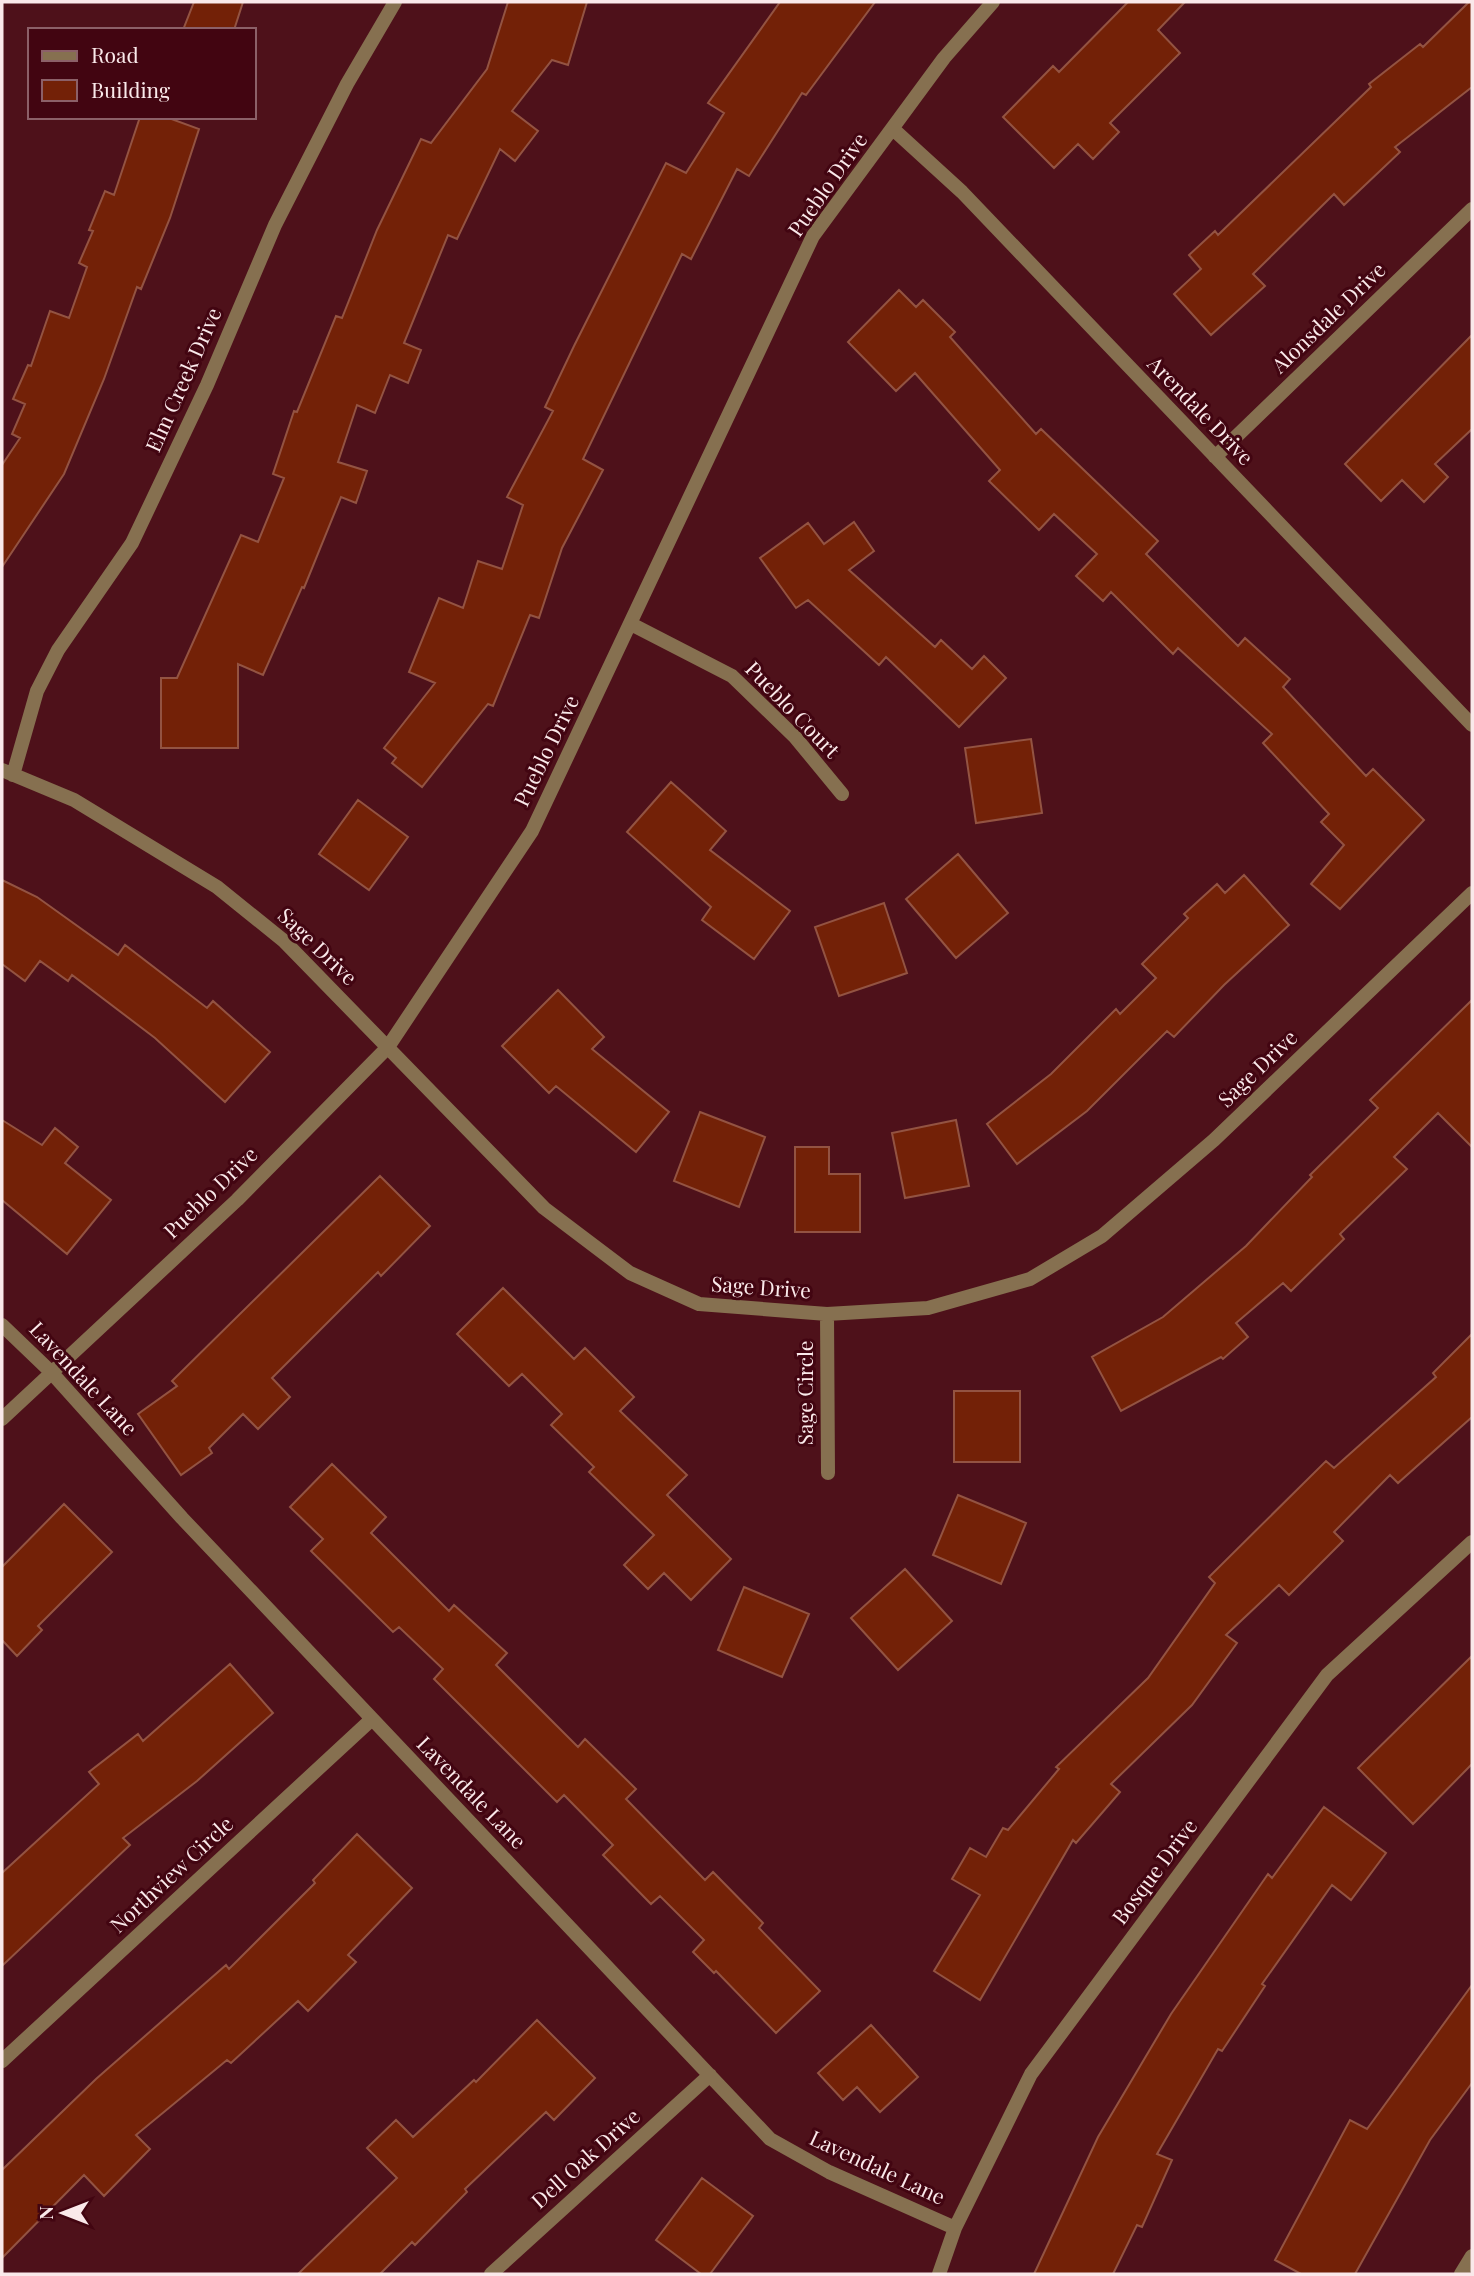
<svg xmlns="http://www.w3.org/2000/svg" width="1474" height="2276" viewBox="0 0 1474 2276" font-family="'Playfair Display',serif">
<rect width="100%" height="100%" fill="#4e111a"/>
<path fill="#732107" stroke="#935342" stroke-width="2" d="M 194,2 L 243,2 L 234,30 L 183,30 Z
M 508,2 L 587,2 L 568,65 L 552,60 L 512,111 L 538,131 L 515,161 L 500,149 L 457,239 L 448,235 L 404,343 L 421,350 L 408,383 L 390,375 L 375,413 L 357,405 L 338,462 L 367,471 L 356,503 L 341,497 L 304,588 L 302,587 L 263,675 L 238,664 L 238,748 L 161,748 L 161,678 L 177,678 L 241,535 L 258,542 L 284,478 L 273,474 L 294,411 L 297,412 L 336,316 L 342,318 L 377,230 L 421,139 L 431,143 L 487,69 Z
M 780,2 L 875,2 L 806,95 L 802,93 L 749,176 L 737,169 L 691,259 L 682,254 L 583,459 L 603,470 L 562,548 L 539,618 L 530,615 L 493,706 L 488,704 L 422,787 L 392,763 L 396,758 L 384,748 L 435,683 L 409,672 L 439,598 L 463,608 L 478,561 L 502,569 L 523,505 L 507,497 L 553,411 L 545,407 L 574,346 L 666,163 L 686,173 L 724,113 L 708,103 Z
M 1128,2 L 1185,2 L 1158,30 L 1180,53 L 1110,123 L 1119,132 L 1093,159 L 1078,144 L 1054,168 L 1003,117 L 1053,66 L 1059,72 Z
M 1469,2 L 1472,2 L 1472,87 L 1395,147 L 1400,152 L 1344,205 L 1334,194 L 1253,274 L 1265,286 L 1211,335 L 1174,294 L 1201,269 L 1189,255 L 1215,231 L 1218,235 L 1371,87 L 1369,84 L 1420,44 L 1423,47 Z
M 140,117 L 166,117 L 199,129 L 170,218 L 141,289 L 137,287 L 104,379 L 64,474 L 2,567 L 2,465 L 20,438 L 12,434 L 25,404 L 13,399 L 28,365 L 31,366 L 50,311 L 69,318 L 87,267 L 79,263 L 93,231 L 89,230 L 105,191 L 114,195 Z
M 899,290 L 916,307 L 923,300 L 955,332 L 950,337 L 1036,434 L 1041,429 L 1158,541 L 1146,554 L 1238,646 L 1245,638 L 1290,679 L 1283,687 L 1366,776 L 1373,769 L 1424,820 L 1340,909 L 1311,884 L 1344,845 L 1321,822 L 1329,814 L 1263,743 L 1272,734 L 1178,648 L 1173,654 L 1111,592 L 1103,601 L 1076,576 L 1097,554 L 1054,514 L 1039,530 L 989,481 L 1000,470 L 915,373 L 896,391 L 848,342 Z
M 1472,335 L 1472,429 L 1435,464 L 1448,477 L 1424,502 L 1402,480 L 1381,501 L 1345,464 Z
M 854,522 L 874,551 L 849,570 L 935,647 L 941,640 L 972,669 L 984,656 L 1006,678 L 959,727 L 886,657 L 879,665 L 808,600 L 796,608 L 760,558 L 808,523 L 824,544 Z
M 1031,739 L 1042,813 L 976,823 L 965,748 Z
M 671,782 L 726,831 L 710,850 L 790,911 L 754,959 L 702,920 L 711,907 L 627,832 Z
M 358,800 L 408,837 L 369,890 L 319,854 Z
M 958,854 L 1008,913 L 956,958 L 906,899 Z
M 1244,875 L 1289,925 L 1224,985 L 1174,1037 L 1167,1031 L 1087,1111 L 1017,1164 L 987,1124 L 1051,1074 L 1116,1009 L 1120,1014 L 1156,978 L 1142,964 L 1188,918 L 1184,914 L 1217,884 L 1225,893 Z
M 2,880 L 37,897 L 118,955 L 125,945 L 207,1008 L 213,1001 L 270,1052 L 225,1102 L 155,1038 L 72,975 L 68,981 L 40,961 L 25,981 L 2,964 Z
M 884,903 L 907,973 L 839,996 L 815,927 Z
M 558,990 L 604,1037 L 592,1049 L 669,1112 L 636,1152 L 556,1086 L 549,1093 L 502,1046 Z
M 1472,1000 L 1472,1147 L 1438,1113 L 1394,1157 L 1407,1169 L 1340,1234 L 1344,1239 L 1291,1291 L 1283,1283 L 1236,1323 L 1248,1337 L 1223,1359 L 1221,1357 L 1121,1411 L 1092,1357 L 1163,1317 L 1246,1246 L 1312,1177 L 1310,1175 L 1378,1108 L 1370,1100 Z
M 700,1112 L 765,1137 L 739,1207 L 674,1181 Z
M 2,1120 L 42,1145 L 55,1128 L 78,1147 L 65,1163 L 111,1200 L 67,1254 L 2,1200 Z
M 956,1120 L 969,1186 L 905,1198 L 892,1133 Z
M 795,1147 L 829,1147 L 829,1174 L 860,1174 L 860,1232 L 795,1232 Z
M 380,1176 L 430,1226 L 381,1276 L 378,1272 L 272,1378 L 290,1397 L 258,1429 L 243,1414 L 209,1448 L 212,1453 L 181,1475 L 138,1414 L 177,1386 L 172,1381 Z
M 503,1288 L 574,1359 L 585,1348 L 634,1397 L 620,1411 L 687,1475 L 667,1495 L 731,1559 L 691,1600 L 664,1573 L 648,1589 L 624,1565 L 654,1535 L 589,1472 L 594,1467 L 551,1425 L 562,1414 L 522,1374 L 509,1386 L 457,1334 Z
M 1472,1334 L 1472,1417 L 1398,1483 L 1390,1475 L 1334,1532 L 1343,1541 L 1289,1595 L 1279,1585 L 1226,1635 L 1237,1643 L 1192,1705 L 1111,1784 L 1120,1792 L 1076,1843 L 1073,1840 L 980,2000 L 934,1971 L 980,1895 L 952,1879 L 970,1848 L 986,1857 L 1003,1828 L 1008,1830 L 1059,1769 L 1056,1767 L 1148,1678 L 1215,1583 L 1209,1577 L 1326,1461 L 1334,1468 L 1436,1377 L 1433,1373 Z
M 954,1391 L 1020,1391 L 1020,1462 L 954,1462 Z
M 332,1464 L 386,1517 L 371,1533 L 449,1611 L 454,1605 L 507,1653 L 496,1665 L 578,1747 L 585,1739 L 636,1789 L 626,1799 L 705,1880 L 713,1872 L 763,1923 L 759,1928 L 820,1991 L 776,2033 L 716,1971 L 714,1973 L 693,1952 L 704,1940 L 660,1896 L 651,1904 L 603,1855 L 613,1845 L 564,1795 L 557,1802 L 434,1679 L 443,1669 L 399,1627 L 393,1632 L 311,1551 L 323,1539 L 290,1507 Z
M 958,1495 L 1026,1523 L 1001,1584 L 933,1555 Z
M 64,1504 L 112,1552 L 38,1626 L 42,1630 L 17,1656 L 2,1640 L 2,1567 Z
M 905,1569 L 952,1621 L 898,1670 L 851,1618 Z
M 744,1587 L 809,1614 L 782,1677 L 718,1650 Z
M 1472,1656 L 1472,1764 L 1413,1824 L 1358,1768 Z
M 230,1664 L 273,1713 L 197,1781 L 123,1838 L 130,1845 L 2,1966 L 2,1873 L 99,1784 L 89,1772 L 138,1734 L 143,1741 Z
M 1324,1807 L 1386,1853 L 1351,1900 L 1332,1885 L 1262,1984 L 1265,1986 L 1222,2051 L 1218,2049 L 1157,2154 L 1172,2160 L 1142,2227 L 1137,2225 L 1113,2274 L 1034,2274 L 1098,2137 L 1171,2014 L 1268,1874 L 1272,1878 Z
M 357,1834 L 412,1888 L 348,1955 L 356,1962 L 308,2011 L 298,2001 L 231,2063 L 227,2060 L 136,2135 L 150,2149 L 104,2196 L 84,2175 L 2,2258 L 2,2170 L 96,2079 L 226,1965 L 229,1969 L 315,1883 L 313,1880 Z
M 1472,1985 L 1472,2083 L 1430,2140 L 1355,2274 L 1301,2274 L 1275,2260 L 1350,2120 L 1367,2129 Z
M 537,2020 L 595,2078 L 554,2120 L 546,2112 L 465,2189 L 467,2192 L 415,2245 L 412,2242 L 380,2274 L 298,2274 L 397,2178 L 367,2148 L 396,2120 L 413,2137 L 474,2080 L 476,2082 Z
M 871,2025 L 918,2077 L 880,2112 L 857,2087 L 843,2100 L 818,2073 Z
M 702,2178 L 753,2216 L 710,2274 L 701,2274 L 656,2240 Z"/>
<g fill="none" stroke-linecap="round" stroke-linejoin="round">
<path stroke="#867050" stroke-width="14" d="M 893,129 L 962,192 L 1472,725
M 1215,457 L 1472,209
M 631,624 L 732,676 L 795,737 L 842,794
M 2,770 L 74,800 L 217,887 L 284,941 L 544,1208 L 630,1273 L 699,1304 L 827,1314 L 928,1308 L 1030,1279 L 1102,1236 L 1214,1140 L 1472,893
M 13,775 L 37,691 L 58,650 L 132,543 L 207,385 L 275,225 L 347,84 L 395,2
M 827,1314 L 828,1473
M 2,1325 L 51,1372 L 182,1518 L 770,2139 L 829,2172 L 955,2228
M 2,1419 L 237,1200 L 388,1047 L 532,831 L 813,236 L 944,58 L 993,2
M 2,2061 L 372,1719
M 491,2274 L 710,2075
M 939,2274 L 955,2228 L 1031,2074 L 1327,1675 L 1472,1542
M 1461,2274 L 1472,2256"/>
</g>
<g text-anchor="middle" stroke-width="6" stroke-linejoin="round" paint-order="stroke">
<g font-size="21" fill="#fae9ea" stroke="#420511">
<text transform="translate(828 185) rotate(-55)" y="7">Pueblo Drive</text>
<text transform="translate(1329 318) rotate(-44)" y="7">Alonsdale Drive</text>
<text transform="translate(184 380) rotate(-66)" y="7">Elm Creek Drive</text>
<text transform="translate(1200 411) rotate(46)" y="7">Arendale Drive</text>
<text transform="translate(792 710) rotate(46)" y="7">Pueblo Court</text>
<text transform="translate(547 751) rotate(-64)" y="7">Pueblo Drive</text>
<text transform="translate(317 947) rotate(44)" y="7">Sage Drive</text>
<text transform="translate(1258 1069) rotate(-44)" y="7">Sage Drive</text>
<text transform="translate(211 1193) rotate(-44)" y="7">Pueblo Drive</text>
<text transform="translate(761 1288) rotate(4)" y="7">Sage Drive</text>
<text transform="translate(83 1379) rotate(47)" y="7">Lavendale Lane</text>
<text transform="translate(806 1393) rotate(-90)" y="7">Sage Circle</text>
<text transform="translate(471 1793) rotate(46)" y="7">Lavendale Lane</text>
<text transform="translate(1155 1872) rotate(-53)" y="7">Bosque Drive</text>
<text transform="translate(172 1875) rotate(-43)" y="7">Northview Circle</text>
<text transform="translate(586 2159) rotate(-42)" y="7">Dell Oak Drive</text>
<text transform="translate(877 2168) rotate(25)" y="7">Lavendale Lane</text>
</g>
</g>
<rect width="1474" height="2276" fill="none" stroke="#fae9ea" stroke-width="7"/>
<rect x="28" y="28" width="228" height="91" fill="#420511" stroke="#8c6068" stroke-width="2"/>
<rect x="42" y="51" width="35" height="10" fill="#867050" stroke="#8c6068" stroke-width="2"/>
<text x="91" y="63" font-size="21" fill="#fae9ea">Road</text>
<rect x="42" y="80" width="35" height="21" fill="#732107" stroke="#8c6068" stroke-width="2"/>
<text x="91" y="98" font-size="21" fill="#fae9ea">Building</text>
<g transform="translate(63 2213) rotate(270)" stroke="#420511" stroke-width="5" paint-order="stroke">
<path d="M0-5L12 26L0 18L-12 26Z" fill="#fae9ea"/>
<text y="-10" font-size="19" font-weight="bold" text-anchor="middle" fill="#fae9ea">N</text>
</g>
</svg>
